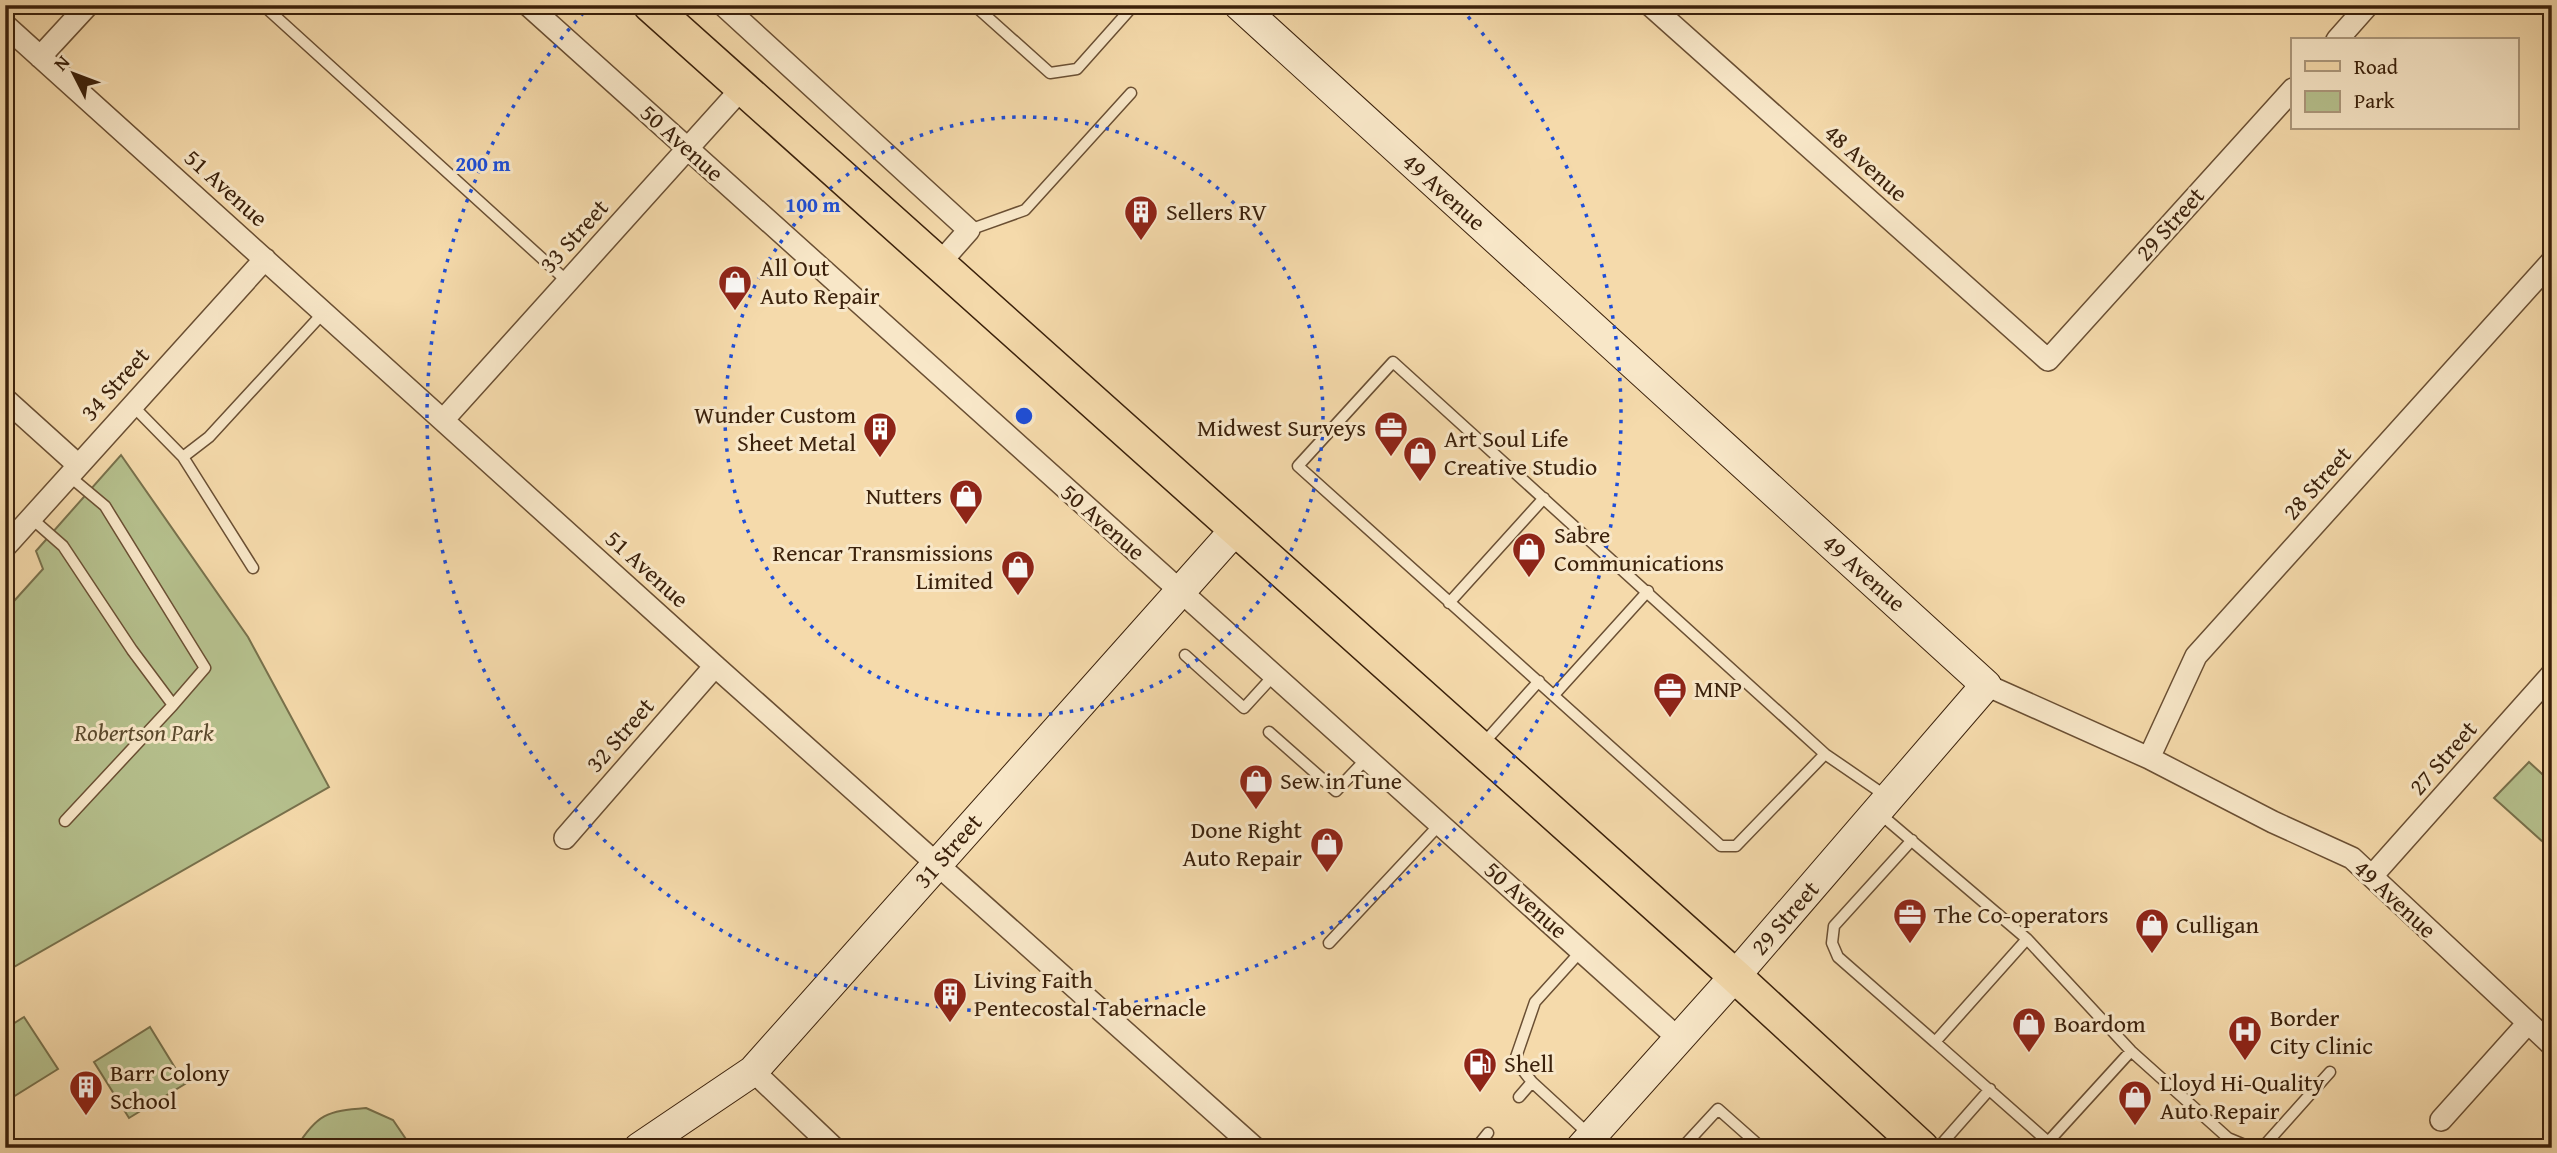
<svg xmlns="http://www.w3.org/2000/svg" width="2557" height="1153" viewBox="0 0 2557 1153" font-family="'Gentium Book Plus',serif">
<rect width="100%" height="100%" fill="#f5daab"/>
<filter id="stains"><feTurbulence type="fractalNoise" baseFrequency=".00286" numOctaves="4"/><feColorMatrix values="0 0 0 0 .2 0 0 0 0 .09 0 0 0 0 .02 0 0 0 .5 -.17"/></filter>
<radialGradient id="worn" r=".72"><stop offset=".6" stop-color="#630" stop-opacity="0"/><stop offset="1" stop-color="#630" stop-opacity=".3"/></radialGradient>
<path fill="#b6c18e" stroke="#78714c" stroke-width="2" d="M 121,455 L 248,637 L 329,787 L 5,972 L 5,611 L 43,569 L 36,551 Z
M 2529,762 L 2552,783 L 2552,850 L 2494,798 Z
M 24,1017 L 58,1069 L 5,1102 L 5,1029 Z
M 150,1027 L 185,1084 L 129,1118 L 94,1062 Z
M 366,1108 L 393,1120 L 412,1148 L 296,1148 C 317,1114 327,1111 366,1108 Z"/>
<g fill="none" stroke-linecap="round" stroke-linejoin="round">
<g stroke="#6a4f33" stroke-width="13">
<path id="lane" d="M 263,5 L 568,282
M 974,5 L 1050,73 L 1077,69 L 1134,5
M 969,230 L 1025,210 L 1131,93
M 1393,362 L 1825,754 L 1736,846 L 1721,846 L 1298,466 Z
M 131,404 L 183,457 L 209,437 L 324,312
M 183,457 L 253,568
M 30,517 L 63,546 L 132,650 L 173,705 L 205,668 L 105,506 L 68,475
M 1449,603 L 1544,498
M 1185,655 L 1244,708 L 1274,675
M 1554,695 L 1648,591
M 1269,732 L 1336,791 L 1368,757
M 1481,746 L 1539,681
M 1825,754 L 1886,796
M 1879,813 L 2027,939 L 2131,1051 L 2228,1138 L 2252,1148
M 65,821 L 173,705
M 1912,840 L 1834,926 L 1832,943 L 1838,957 L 1935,1042 L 2027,939
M 1329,943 L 1441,823
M 1582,950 L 1535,1002 L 1515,1060 L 1532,1082 L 1604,1148
M 1935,1042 L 2055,1148
M 1519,1097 L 1532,1082
M 2048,1142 L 2131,1051
M 1483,1148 L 1480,1143 L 1488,1133
M 1682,1148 L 1718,1109 L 1762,1148
M 1938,1148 L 1990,1089
M 2262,1148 L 2330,1072"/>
</g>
<g stroke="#6a4f33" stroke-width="24">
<path id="street" d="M 528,5 L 1679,1039
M 723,5 L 969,230 L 939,264
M 1650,5 L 2048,360 L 2293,89
M 5,25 L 715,666 L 1255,1148
M 2337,40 L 2368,5
M 40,57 L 88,5
M 5,399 L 77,464
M 444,419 L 743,87
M 5,547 L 265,259
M 1986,685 L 2149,758 L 2273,822 L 2352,858 L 2552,1045
M 2149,758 L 2196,656 L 2552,261
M 565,838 L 715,666
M 2372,876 L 2552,674
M 753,1071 L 834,1148
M 2441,1120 L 2528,1023"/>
</g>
<g stroke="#3b210b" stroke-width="32">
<path id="secondary" d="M 1239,5 L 1986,685 L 1735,976 L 1581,1148
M 639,1148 L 753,1071 L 1235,530"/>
</g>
<g stroke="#3b210b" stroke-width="36">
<path id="primary" d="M 650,5 L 1735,976 L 1922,1148"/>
</g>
<use href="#lane" stroke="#f8e7c8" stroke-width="10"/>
<use href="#street" stroke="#f8e7c8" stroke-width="21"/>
<use href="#secondary" stroke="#f8e7c8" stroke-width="30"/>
<use href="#primary" stroke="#f5daab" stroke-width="33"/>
</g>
<g fill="none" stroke="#1d4ed8" stroke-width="3.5" stroke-dasharray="3.5 7">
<circle cx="1024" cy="416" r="299"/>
<path d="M1461 9A597 597 0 1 1 587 9"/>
</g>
<defs>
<g id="building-pin" transform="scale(1.75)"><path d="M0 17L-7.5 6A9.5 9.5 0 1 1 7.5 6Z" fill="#8f2418" stroke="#f8e7c8"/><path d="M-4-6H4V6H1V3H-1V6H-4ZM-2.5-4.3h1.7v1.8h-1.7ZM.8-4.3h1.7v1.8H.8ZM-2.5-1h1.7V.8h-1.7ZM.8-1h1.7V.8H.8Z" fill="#fff"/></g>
<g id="shop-pin" transform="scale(1.75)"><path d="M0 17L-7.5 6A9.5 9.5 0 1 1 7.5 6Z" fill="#8f2418" stroke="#f8e7c8"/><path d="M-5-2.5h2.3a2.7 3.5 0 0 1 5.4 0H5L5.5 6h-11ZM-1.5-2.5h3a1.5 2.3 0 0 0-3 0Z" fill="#fff"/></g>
<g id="office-pin" transform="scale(1.75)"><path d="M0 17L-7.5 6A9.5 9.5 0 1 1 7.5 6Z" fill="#8f2418" stroke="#f8e7c8"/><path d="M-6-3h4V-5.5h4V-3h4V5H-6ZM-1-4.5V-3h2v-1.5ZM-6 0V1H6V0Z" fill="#fff"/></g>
<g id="hospital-pin" transform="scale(1.75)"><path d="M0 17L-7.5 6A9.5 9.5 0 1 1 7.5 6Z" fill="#8f2418" stroke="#f8e7c8"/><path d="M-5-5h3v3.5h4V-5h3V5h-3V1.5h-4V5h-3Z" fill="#fff"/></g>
<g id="fuel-pin" transform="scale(1.75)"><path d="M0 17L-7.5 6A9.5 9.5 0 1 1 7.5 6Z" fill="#8f2418" stroke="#f8e7c8"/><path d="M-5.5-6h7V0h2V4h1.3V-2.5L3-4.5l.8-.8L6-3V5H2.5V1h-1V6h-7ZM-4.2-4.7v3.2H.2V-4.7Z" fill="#fff"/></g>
</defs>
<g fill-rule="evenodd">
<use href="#building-pin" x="1141" y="212"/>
<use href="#shop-pin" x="735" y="282"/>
<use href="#office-pin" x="1391" y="428"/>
<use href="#building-pin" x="880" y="429"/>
<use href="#shop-pin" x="1420" y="453"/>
<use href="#shop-pin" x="966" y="496"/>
<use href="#shop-pin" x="1529" y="549"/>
<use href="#shop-pin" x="1018" y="567"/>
<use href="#office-pin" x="1670" y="689"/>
<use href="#shop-pin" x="1256" y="781"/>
<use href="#shop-pin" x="1327" y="844"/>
<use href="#office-pin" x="1910" y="915"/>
<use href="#shop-pin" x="2152" y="925"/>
<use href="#building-pin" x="950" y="994"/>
<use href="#shop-pin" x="2029" y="1024"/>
<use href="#hospital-pin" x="2245" y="1032"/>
<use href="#fuel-pin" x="1480" y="1064"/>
<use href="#building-pin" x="86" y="1087"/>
<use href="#shop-pin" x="2135" y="1097"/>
</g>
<g text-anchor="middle" stroke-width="6" stroke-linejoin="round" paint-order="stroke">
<g font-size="24" fill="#3b210b" stroke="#f8e7c8">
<text transform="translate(682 143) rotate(42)" y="8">50 Avenue</text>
<text transform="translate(1866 163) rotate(42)" y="8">48 Avenue</text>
<text transform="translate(226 188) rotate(42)" y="8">51 Avenue</text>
<text transform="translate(1444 192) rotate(42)" y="8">49 Avenue</text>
<text transform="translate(2170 224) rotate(-48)" y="8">29 Street</text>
<text transform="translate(574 236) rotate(-48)" y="8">33 Street</text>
<text transform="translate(115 384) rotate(-48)" y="8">34 Street</text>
<text transform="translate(2317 483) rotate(-48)" y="8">28 Street</text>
<text transform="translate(1103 522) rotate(41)" y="8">50 Avenue</text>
<text transform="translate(647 569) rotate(42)" y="8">51 Avenue</text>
<text transform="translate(1864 573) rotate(42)" y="8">49 Avenue</text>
<text transform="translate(620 735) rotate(-49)" y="8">32 Street</text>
<text transform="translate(2443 758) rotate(-49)" y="8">27 Street</text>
<text transform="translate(948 851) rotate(-49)" y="8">31 Street</text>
<text transform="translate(2395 899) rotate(43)" y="8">49 Avenue</text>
<text transform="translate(1526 900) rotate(42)" y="8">50 Avenue</text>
<text transform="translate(1785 918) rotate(-49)" y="8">29 Street</text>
</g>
<g font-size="24" fill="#3b210b" stroke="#f8e7c8" text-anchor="start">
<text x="1166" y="220">Sellers RV</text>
<text x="760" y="276">All Out<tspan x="760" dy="28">Auto Repair</tspan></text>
<text x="856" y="423" text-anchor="end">Wunder Custom<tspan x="856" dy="28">Sheet Metal</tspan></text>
<text x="1366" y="436" text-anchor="end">Midwest Surveys</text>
<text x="1444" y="447">Art Soul Life<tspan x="1444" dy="28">Creative Studio</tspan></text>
<text x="942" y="504" text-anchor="end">Nutters</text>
<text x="1554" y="543">Sabre<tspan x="1554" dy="28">Communications</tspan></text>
<text x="993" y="561" text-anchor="end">Rencar Transmissions<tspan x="993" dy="28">Limited</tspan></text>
<text x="1694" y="697">MNP</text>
<text x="1280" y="789">Sew in Tune</text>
<text x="1302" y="838" text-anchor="end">Done Right<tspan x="1302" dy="28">Auto Repair</tspan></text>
<text x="1934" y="923">The Co-operators</text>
<text x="2176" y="933">Culligan</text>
<text x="974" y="988">Living Faith<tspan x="974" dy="28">Pentecostal Tabernacle</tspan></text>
<text x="2270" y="1026">Border<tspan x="2270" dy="28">City Clinic</tspan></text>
<text x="2054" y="1032">Boardom</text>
<text x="1504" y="1072">Shell</text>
<text x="110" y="1081">Barr Colony<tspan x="110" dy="28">School</tspan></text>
<text x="2160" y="1091">Lloyd Hi-Quality<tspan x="2160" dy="28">Auto Repair</tspan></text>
</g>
<g font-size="24" font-style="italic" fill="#5a492c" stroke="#f8e7c8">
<text x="144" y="741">Robertson Park</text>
</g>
</g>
<circle cx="1024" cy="416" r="10" fill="#1d4ed8" stroke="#f8e7c8" stroke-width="3.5"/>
<g font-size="21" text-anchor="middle" font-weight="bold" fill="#1d4ed8" stroke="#f8e7c8" stroke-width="6" stroke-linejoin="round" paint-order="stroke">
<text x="483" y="171">200 m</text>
<text x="813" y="212">100 m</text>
</g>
<rect width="2557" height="1153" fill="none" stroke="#f5daab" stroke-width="28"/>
<rect x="7" y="7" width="2543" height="1139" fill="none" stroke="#3b210b" stroke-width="3.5"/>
<rect x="14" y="14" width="2529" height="1125" fill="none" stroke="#3b210b" stroke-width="2"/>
<rect x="2291" y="38" width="228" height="91" fill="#f8e7c8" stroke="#ac987c" stroke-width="2"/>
<rect x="2305" y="61" width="35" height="10" fill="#f5daab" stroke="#ac987c" stroke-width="2"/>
<text x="2354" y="74" font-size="21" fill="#3b210b">Road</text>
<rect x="2305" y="91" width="35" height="21" fill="#b6c18e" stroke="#ac987c" stroke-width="2"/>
<text x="2354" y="108" font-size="21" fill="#3b210b">Park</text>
<g transform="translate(74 74) rotate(312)" stroke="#f8e7c8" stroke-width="5" paint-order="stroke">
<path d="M0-5L12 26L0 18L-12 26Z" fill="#3b210b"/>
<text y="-10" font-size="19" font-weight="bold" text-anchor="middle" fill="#3b210b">N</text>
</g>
<rect width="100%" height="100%" filter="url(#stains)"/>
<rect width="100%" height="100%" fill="url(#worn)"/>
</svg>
